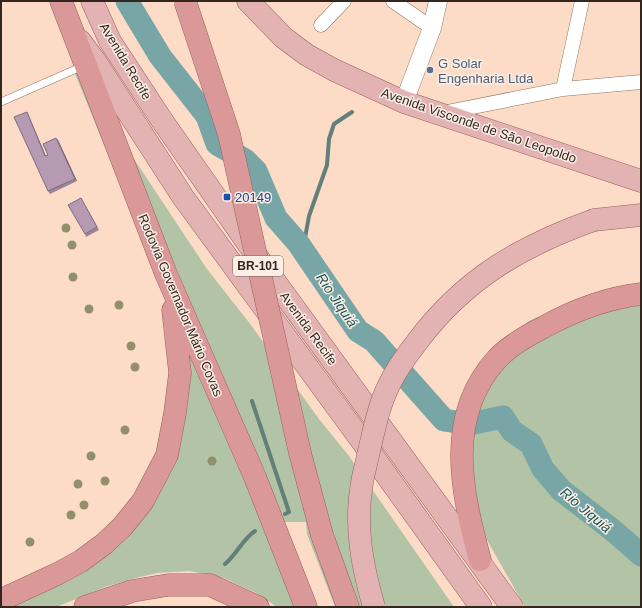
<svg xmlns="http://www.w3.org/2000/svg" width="642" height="608" viewBox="0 0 642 608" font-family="Helvetica,sans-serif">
<rect width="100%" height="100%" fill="#fddcc7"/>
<path fill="#b3c3a5" d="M 71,64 L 207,269 L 251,325 L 319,419 L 349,456 L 454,607 L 335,607 L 307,534 L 306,522 L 283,522 L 316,607 L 277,607 L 258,594 L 224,578 L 190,571 L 157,573 L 132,579 L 108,586 L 56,607 L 3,607 L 46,590 L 176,458 L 183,432 L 186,397 L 185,343 Z
M 641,290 L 641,607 L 525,607 L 467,505 L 464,445 L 505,340 L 529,321 L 566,305 Z"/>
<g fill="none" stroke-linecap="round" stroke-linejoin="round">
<path stroke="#637f7d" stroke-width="4" d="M 303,249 L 309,216 L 327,165 L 329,139 L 334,124 L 352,112
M 252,401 L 289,512 L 285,514
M 225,564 C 237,554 242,540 255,531"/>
<path stroke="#78a5a6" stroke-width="23" d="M 127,1 L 160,56 L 207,116 L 217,144 L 245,160 L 256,171 L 276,218 L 298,243 L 358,331 L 374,341 L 444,420 L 469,424 L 503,417 L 512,431 L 531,444 L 543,469 L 561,490 L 615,532 L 641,555"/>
<g stroke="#907460" stroke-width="8">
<path id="service" d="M 1,102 L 83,66"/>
</g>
<g stroke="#907460" stroke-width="15">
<path id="minor" d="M 393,1 L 432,28
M 321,25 L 344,1
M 563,89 L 582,1
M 442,113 L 563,89 L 641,82"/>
</g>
<g stroke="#907460" stroke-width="19">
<path id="tertiary" d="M 404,102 L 432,28 L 438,1"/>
</g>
<g stroke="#99605d" stroke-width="23">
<path id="primary" d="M 92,1 L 110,41 L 161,119 L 263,265 L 512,607
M 248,1 L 284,38 L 307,55 L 334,70 L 404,102 L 641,181
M 80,41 L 95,61 L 183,197 L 367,448 L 481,607
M 594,220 L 641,215"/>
</g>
<g stroke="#99605d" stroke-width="23">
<path id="trunk" d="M 61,1 L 166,274 L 255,477 L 306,607
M 322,535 L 348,607
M 480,560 C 462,493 444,417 497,359 C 510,345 528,335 544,327 C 575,310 606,298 641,294
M 1,600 L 57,574 L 81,561 L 104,544 L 123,526 L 143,501 L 167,455 L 175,413 L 180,373 L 173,310
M 85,607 L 132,591 L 168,585 L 210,585 L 258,607"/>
</g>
<use href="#service" stroke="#fff" stroke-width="7"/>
<use href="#minor" stroke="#fff" stroke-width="14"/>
<use href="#tertiary" stroke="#fff" stroke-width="18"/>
<use href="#primary" stroke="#e3b2b2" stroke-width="22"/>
<use href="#trunk" stroke="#da9898" stroke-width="22"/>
<g stroke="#99605d" stroke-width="23" stroke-linecap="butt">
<path id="primary-bridge" d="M 374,607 C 363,569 355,530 361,490 C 362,478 366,466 368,455 C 374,431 378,407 389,385 C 396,370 407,355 417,342 C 464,279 521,246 594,220"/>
</g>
<g stroke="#99605d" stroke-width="23" stroke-linecap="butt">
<path id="trunk-bridge" d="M 185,1 L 229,134 L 300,453 L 322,535"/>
</g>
<use href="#primary-bridge" stroke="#e3b2b2" stroke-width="22"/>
<use href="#trunk-bridge" stroke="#da9898" stroke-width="22"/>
</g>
<g fill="#92906b">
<circle cx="66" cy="228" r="4.5"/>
<circle cx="72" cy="245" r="4.5"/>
<circle cx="73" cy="277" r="4.5"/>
<circle cx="119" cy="305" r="4.5"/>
<circle cx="89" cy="309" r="4.5"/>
<circle cx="131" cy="346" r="4.5"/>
<circle cx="135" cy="367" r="4.5"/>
<circle cx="125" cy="430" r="4.5"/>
<circle cx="91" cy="456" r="4.5"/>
<circle cx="212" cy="461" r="4.5"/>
<circle cx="105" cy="481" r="4.5"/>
<circle cx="78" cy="484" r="4.5"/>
<circle cx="84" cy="505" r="4.5"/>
<circle cx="71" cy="515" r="4.5"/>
<circle cx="30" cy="542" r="4.5"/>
</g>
<path fill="#9c8499" d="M 27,112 L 28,114 L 46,156 L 48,155 L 58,140 L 77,181 L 50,194 L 48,191 Z
M 81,198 L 99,230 L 86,237 L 85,234 Z"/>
<path fill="#7f6c7d" d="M 27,112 L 28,114 L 47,159 L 45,156 Z
M 56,138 L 58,140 L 77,181 L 75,179 Z"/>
<path fill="#b59ab2" stroke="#7f6c7d" d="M 27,112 L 45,156 L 48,155 L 43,144 L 56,138 L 75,179 L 48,191 L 14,117 Z
M 81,198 L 97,227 L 85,234 L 68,205 Z"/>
<circle fill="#5c6f8a" stroke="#fbeee5" stroke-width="1.5" cx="430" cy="70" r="4"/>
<rect fill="#1a4fb4" stroke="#fbeee5" stroke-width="1.5" x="223" y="193" width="8" height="8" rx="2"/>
<g text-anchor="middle" stroke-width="3" stroke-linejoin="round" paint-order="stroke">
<rect fill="#fbeee5" stroke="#6e625a" stroke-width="1" x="233" y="256" width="50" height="20" rx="3"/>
<g font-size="12" font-weight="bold" fill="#32261e">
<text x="258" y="270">BR-101</text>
</g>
<g font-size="13" fill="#32261e" stroke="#fbeee5">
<text transform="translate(126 61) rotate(59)" y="5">Avenida Recife</text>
<text transform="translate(479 125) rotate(19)" y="5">Avenida Visconde de São Leopoldo</text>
<text transform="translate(181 305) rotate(67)" y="5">Rodovia Governador Mário Covas</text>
<text transform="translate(309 328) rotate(54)" y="5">Avenida Recife</text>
</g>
<g font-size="13" fill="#4e5e75" stroke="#fbeee5" text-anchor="start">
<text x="438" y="68">G Solar<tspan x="438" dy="15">Engenharia Ltda</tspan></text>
</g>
<g font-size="13" fill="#164399" stroke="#fbeee5" text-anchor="start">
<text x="235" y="202">20149</text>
</g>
<g font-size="14" font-style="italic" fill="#155658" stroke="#fbeee5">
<text transform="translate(337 300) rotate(56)" y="5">Rio Jiquiá</text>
<text transform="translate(586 510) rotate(40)" y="5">Rio Jiquiá</text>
</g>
</g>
<rect width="642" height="608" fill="none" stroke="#32261e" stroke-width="4"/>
</svg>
